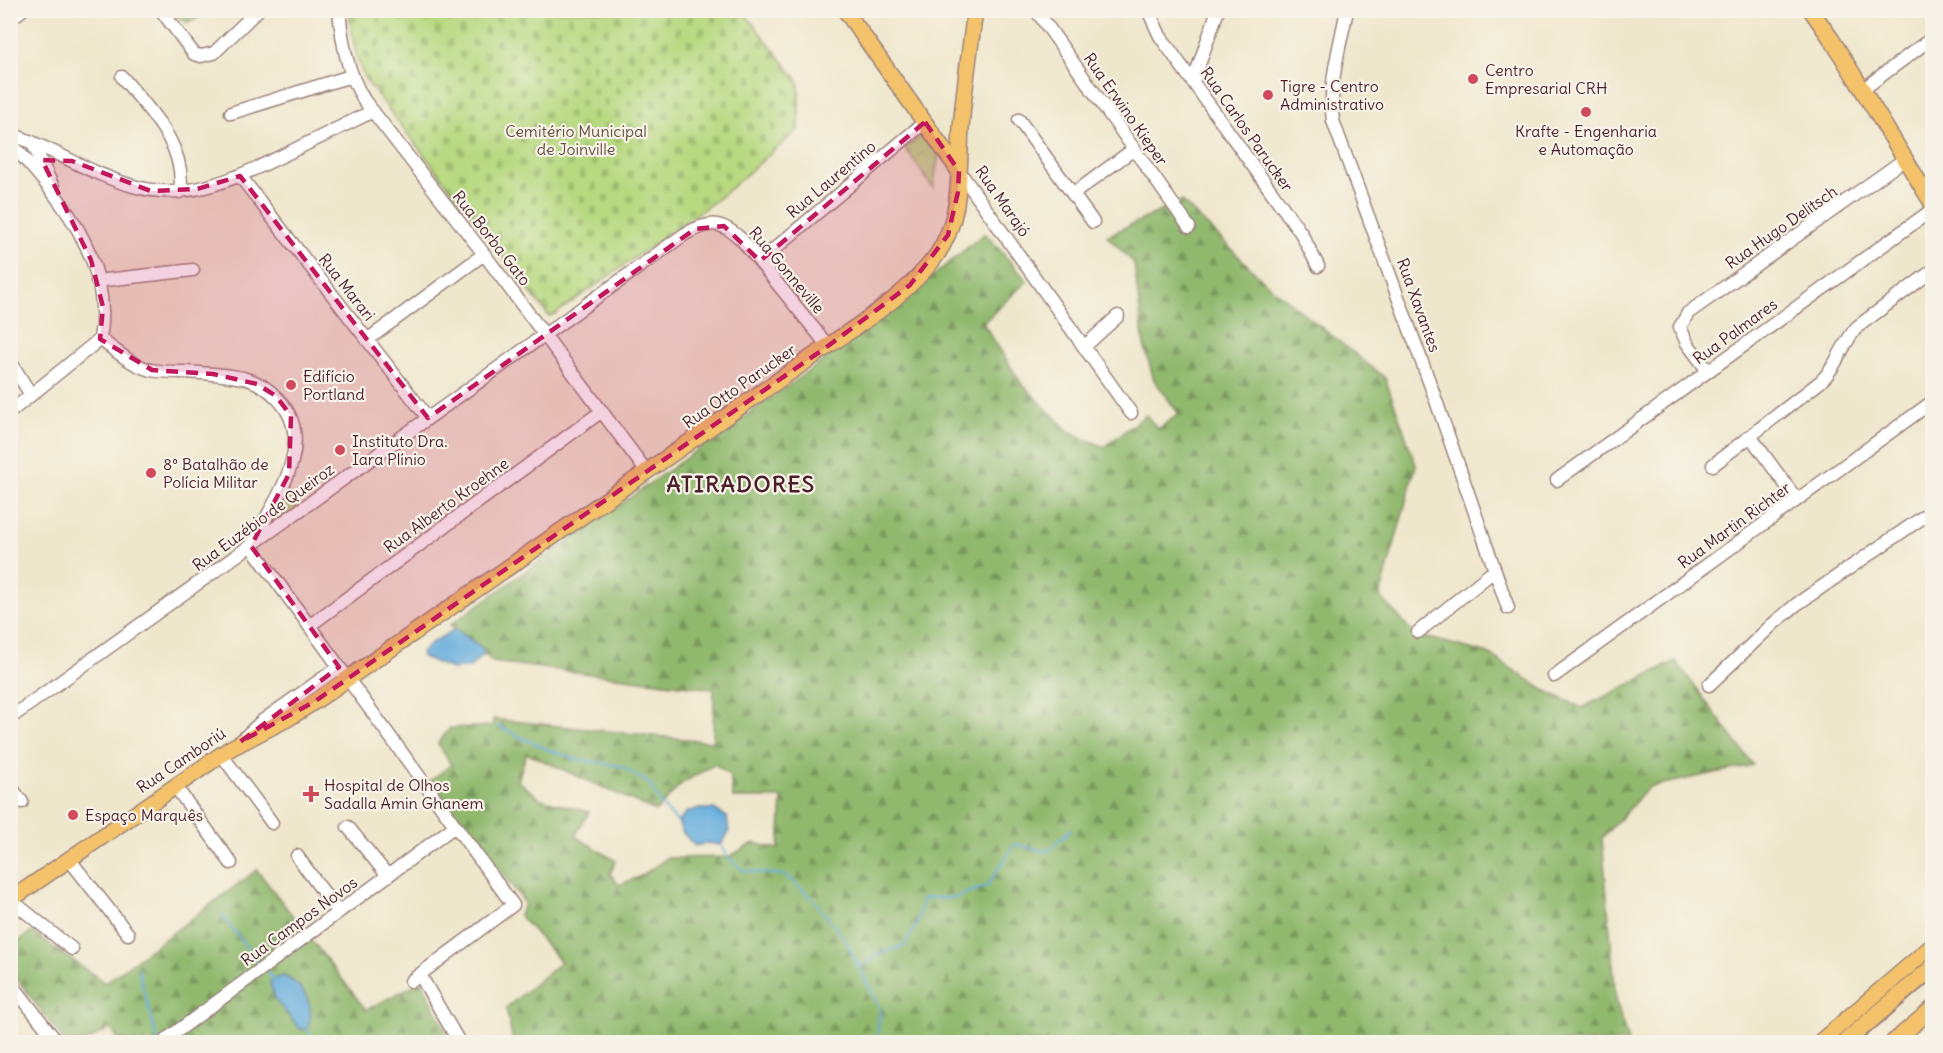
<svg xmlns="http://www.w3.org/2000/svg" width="1943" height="1053" viewBox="0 0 1943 1053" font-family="Delius,sans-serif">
<defs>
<pattern id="forest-firs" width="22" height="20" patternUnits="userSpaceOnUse" patternTransform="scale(1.5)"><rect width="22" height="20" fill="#91b96e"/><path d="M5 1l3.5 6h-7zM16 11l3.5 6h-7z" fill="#78965b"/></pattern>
<pattern id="cemetery-stones" width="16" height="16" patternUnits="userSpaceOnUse" patternTransform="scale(1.5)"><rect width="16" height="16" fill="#b7d980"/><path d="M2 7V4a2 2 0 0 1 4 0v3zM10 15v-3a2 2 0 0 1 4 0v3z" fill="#9fba6f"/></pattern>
<pattern id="park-crowns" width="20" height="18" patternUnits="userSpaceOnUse" patternTransform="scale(1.5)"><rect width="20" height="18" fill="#b7d980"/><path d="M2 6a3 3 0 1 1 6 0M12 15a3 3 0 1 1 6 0" fill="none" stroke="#9fba6f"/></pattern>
</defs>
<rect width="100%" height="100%" fill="#f7f3e8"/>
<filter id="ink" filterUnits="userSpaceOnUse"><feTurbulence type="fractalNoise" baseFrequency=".0167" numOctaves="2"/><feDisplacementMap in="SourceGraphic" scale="12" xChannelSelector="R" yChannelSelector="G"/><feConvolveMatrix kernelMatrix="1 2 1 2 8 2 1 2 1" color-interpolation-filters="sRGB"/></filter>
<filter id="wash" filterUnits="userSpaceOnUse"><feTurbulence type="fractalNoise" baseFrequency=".008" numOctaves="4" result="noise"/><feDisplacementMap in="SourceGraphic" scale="24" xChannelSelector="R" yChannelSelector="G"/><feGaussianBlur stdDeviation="1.35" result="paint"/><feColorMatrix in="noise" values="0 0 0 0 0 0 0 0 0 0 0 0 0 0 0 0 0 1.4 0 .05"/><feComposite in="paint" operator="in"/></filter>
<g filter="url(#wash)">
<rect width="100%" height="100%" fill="#efe7cc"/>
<path fill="url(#forest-firs)" stroke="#6e6c4c" stroke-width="1.5" fill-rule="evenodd" d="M 172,11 L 205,11 L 199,18 L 188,23 L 177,18 Z
M 1182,201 L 1268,285 L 1385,378 L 1416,465 L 1380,596 L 1414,634 L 1489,654 L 1544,690 L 1582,708 L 1676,661 L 1753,765 L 1649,787 L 1602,838 L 1616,999 L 1628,1042 L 513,1042 L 506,1008 L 561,962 L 519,915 L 525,903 L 431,780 L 451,765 L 438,743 L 450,728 L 492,726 L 493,719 L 713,742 L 714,689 L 493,662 L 484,654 L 482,648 L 450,625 L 868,329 L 985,233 L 1027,281 L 983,323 L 1021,383 L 1068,431 L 1104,447 L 1146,415 L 1158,429 L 1179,414 L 1154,380 L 1144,345 L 1134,263 L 1107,236 ZM 526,753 L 656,811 L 682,783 L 715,764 L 730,776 L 733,798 L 782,798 L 779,849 L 754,843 L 728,857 L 667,858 L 641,876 L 619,885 L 610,874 L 616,861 L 575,836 L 589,812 L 541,799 L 518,781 Z
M 257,870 L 366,1010 L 422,981 L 451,1042 L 120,1042 L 110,1028 L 86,1042 L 65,1042 L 11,971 L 11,946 L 32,932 L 105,983 Z"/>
<path fill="url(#cemetery-stones)" stroke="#807c56" stroke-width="1.5" d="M 349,11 L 743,11 L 799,82 L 799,129 L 719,198 L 555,314 L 549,316 L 366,80 C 355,59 351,34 349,11 Z"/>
<path fill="url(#park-crowns)" stroke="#807c56" stroke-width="1.5" d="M 925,133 L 939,153 L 933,188 L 905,148 Z
M 286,493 L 297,509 L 261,535 Z"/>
<path fill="#65addc" stroke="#586684" stroke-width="1.5" d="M 455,629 L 482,648 L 484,654 L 470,667 L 452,669 L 422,657 L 421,652 L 431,643 Z
M 696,809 L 714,809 L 727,817 L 729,832 L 721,845 L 708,843 L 695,846 L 682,832 L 678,822 L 687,812 Z
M 283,976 C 304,984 317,1008 307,1029 L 300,1029 L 276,1001 L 270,983 L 273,979 Z"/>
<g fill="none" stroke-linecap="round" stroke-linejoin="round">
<path stroke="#65addc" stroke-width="2" d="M 497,726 L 549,750 L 576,759 L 621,766 L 650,784 L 661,805 L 678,822
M 721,845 L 728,857 L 744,871 L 785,875 L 812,898 L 846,941 L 880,1009 L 877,1042
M 221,914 L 259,963
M 859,967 L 880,954 L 904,946 L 917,924 L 923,898 L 953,898 L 987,886 L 1015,844 L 1047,852 L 1071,829
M 138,969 L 158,1042
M 267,972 L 273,979
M 307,1029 L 315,1042"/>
</g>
</g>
<g filter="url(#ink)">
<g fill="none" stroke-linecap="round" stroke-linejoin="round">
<g stroke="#9c837c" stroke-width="15">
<path id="minor" d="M 161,10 L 194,54 L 201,56 L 214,53 L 258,10
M 339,10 C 342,42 347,72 364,100 L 484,254 L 647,472
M 1036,10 L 1189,227
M 1148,10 L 1160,36 L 1301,233 L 1318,266
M 1347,10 C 1340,46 1328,84 1333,121 L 1433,392 L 1508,608
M 1932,10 L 1932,11
M 10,19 L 22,10
M 122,77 C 149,110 187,146 180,192
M 1193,82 L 1218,10
M 1862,90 L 1932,38
M 231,113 L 351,76
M 1019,120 L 1093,222
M 10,134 C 53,148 90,174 133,186 C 190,203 240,176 290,152 C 318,138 345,125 373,111
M 32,142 L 53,187
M 10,143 C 60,195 114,262 100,339
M 959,171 L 1131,413
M 240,176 L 428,418
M 1073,194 L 1134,149
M 760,261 L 925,122
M 97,281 L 193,270
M 100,339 C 116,351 132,365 151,370 C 161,372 173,372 183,372 C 203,373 223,374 243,378 C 256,381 269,389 278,399 C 319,441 275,501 253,541
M 367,340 L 484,254
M 1084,347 L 1118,316
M 10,361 L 31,395
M 1708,371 L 1687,343 L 1680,327 L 1688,313 L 1905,159
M 10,412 L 100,339
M 1750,436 L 1797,500
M 1713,465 L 1820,382 C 1837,367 1842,344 1857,327 L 1932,271
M 1557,480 L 1932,210
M 251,546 L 513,905 L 411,981
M 309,626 L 602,411
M 1418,632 L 1495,570
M 1554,676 L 1932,402
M 1709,685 L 1773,624 L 1797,604 L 1932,511
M 10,718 L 685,234 C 710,221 721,220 742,240 L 828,346
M 242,740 L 261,722 L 339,667
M 221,754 L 272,823
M 10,786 L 22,802
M 175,786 L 231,863
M 348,827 L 388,876
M 297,856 L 338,912
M 69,859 L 128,934
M 11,900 L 72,949
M 420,975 L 459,1042
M 10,982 L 57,1042
M 173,1042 L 168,1038 L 455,826"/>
</g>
<g stroke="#9c837c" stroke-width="18">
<path id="major" d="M 845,10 L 959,171
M 1811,10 L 1832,40 L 1932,203
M 10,900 L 231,748 L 289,718 L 314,702 L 828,346 C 866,320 908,294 936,256 C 963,218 958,172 961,128 C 964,89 970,50 975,10
M 1820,1042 L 1932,946
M 1893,1042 L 1932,1009"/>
</g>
<g stroke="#9c837c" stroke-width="20">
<path id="highway" d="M 1845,1042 L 1932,968"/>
</g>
<use href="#minor" stroke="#fff" stroke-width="12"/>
<use href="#major" stroke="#f3c26a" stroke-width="15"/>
<use href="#highway" stroke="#f3c26a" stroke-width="16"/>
</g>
</g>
<path fill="#c2185b" fill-opacity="0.2" stroke="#c2185b" stroke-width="4.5" stroke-dasharray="12 8" stroke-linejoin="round" d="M 925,122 L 959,171 L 958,192 L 948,235 L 910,285 L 828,346 L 314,702 L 240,742 L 339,667 L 251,546 L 289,474 L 291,416 L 276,396 L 257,384 L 213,374 L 152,370 L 100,339 L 103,307 L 91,260 L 42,160 L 72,161 L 151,191 L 197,189 L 240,176 L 428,418 L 695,229 L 724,226 L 760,261 Z"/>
<g fill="#d1495b" stroke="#f7f3e8" stroke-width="2">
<circle cx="1473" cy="79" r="6"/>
<circle cx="1268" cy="95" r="6"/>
<circle cx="1586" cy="112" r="6"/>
<circle cx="291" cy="385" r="6"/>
<circle cx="340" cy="450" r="6"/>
<circle cx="151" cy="473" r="6"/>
<path d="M308 785h6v6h6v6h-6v6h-6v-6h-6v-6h6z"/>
<circle cx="73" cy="815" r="6"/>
</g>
<g text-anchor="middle" stroke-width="4.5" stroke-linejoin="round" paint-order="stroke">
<g font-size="16" fill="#4a1f2b" stroke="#f7f3e8" text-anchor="start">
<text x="1485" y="76">Centro<tspan x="1485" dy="18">Empresarial CRH</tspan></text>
<text x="1280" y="92">Tigre - Centro<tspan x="1280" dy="18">Administrativo</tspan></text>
<text x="1586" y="137" text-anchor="middle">Krafte - Engenharia<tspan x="1586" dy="18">e Automação</tspan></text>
<text x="303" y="382">Edifício<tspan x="303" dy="18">Portland</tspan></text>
<text x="352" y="447">Instituto Dra.<tspan x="352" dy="18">Iara Plínio</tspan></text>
<text x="163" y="470">8º Batalhão de<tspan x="163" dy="18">Polícia Militar</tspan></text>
<text x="324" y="791">Hospital de Olhos<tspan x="324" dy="18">Sadalla Amin Ghanem</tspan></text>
<text x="85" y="821">Espaço Marquês</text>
</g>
<g font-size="16" fill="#4a1f2b" stroke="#f7f3e8">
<text transform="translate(1126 109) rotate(55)" y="6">Rua Erwino Kieper</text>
<text transform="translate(1247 129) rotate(55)" y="6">Rua Carlos Parucker</text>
<text transform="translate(831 179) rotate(-40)" y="6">Rua Laurentino</text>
<text transform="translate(1003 201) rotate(55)" y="6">Rua Marajó</text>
<text transform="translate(1781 227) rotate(-35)" y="6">Rua Hugo Delitsch</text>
<text transform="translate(492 238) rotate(52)" y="6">Rua Borba Gato</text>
<text transform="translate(787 270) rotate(50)" y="6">Rua Gonneville</text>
<text transform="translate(347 287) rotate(52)" y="6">Rua Marari</text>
<text transform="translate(1419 305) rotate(70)" y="6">Rua Xavantes</text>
<text transform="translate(1735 331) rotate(-36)" y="6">Rua Palmares</text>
<text transform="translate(739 386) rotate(-35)" y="6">Rua Otto Parucker</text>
<text transform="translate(446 505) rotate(-36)" y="6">Rua Alberto Kroehne</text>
<text transform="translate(263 517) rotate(-36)" y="6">Rua Euzébio de Queiroz</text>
<text transform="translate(1734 525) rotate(-36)" y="6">Rua Martin Richter</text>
<text transform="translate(181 760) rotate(-34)" y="6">Rua Camboriú</text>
<text transform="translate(299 921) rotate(-36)" y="6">Rua Campos Novos</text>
</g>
<g font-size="16" fill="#654e40" stroke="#f7f3e8">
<text x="576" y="137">Cemitério Municipal<tspan x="576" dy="18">de Joinville</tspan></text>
</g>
<g font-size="22" font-weight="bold" letter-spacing="1.5" fill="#4a1f2b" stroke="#f7f3e8">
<text x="741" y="492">ATIRADORES</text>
</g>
</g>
<rect width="1943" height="1053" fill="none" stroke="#f7f3e8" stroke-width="36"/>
</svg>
